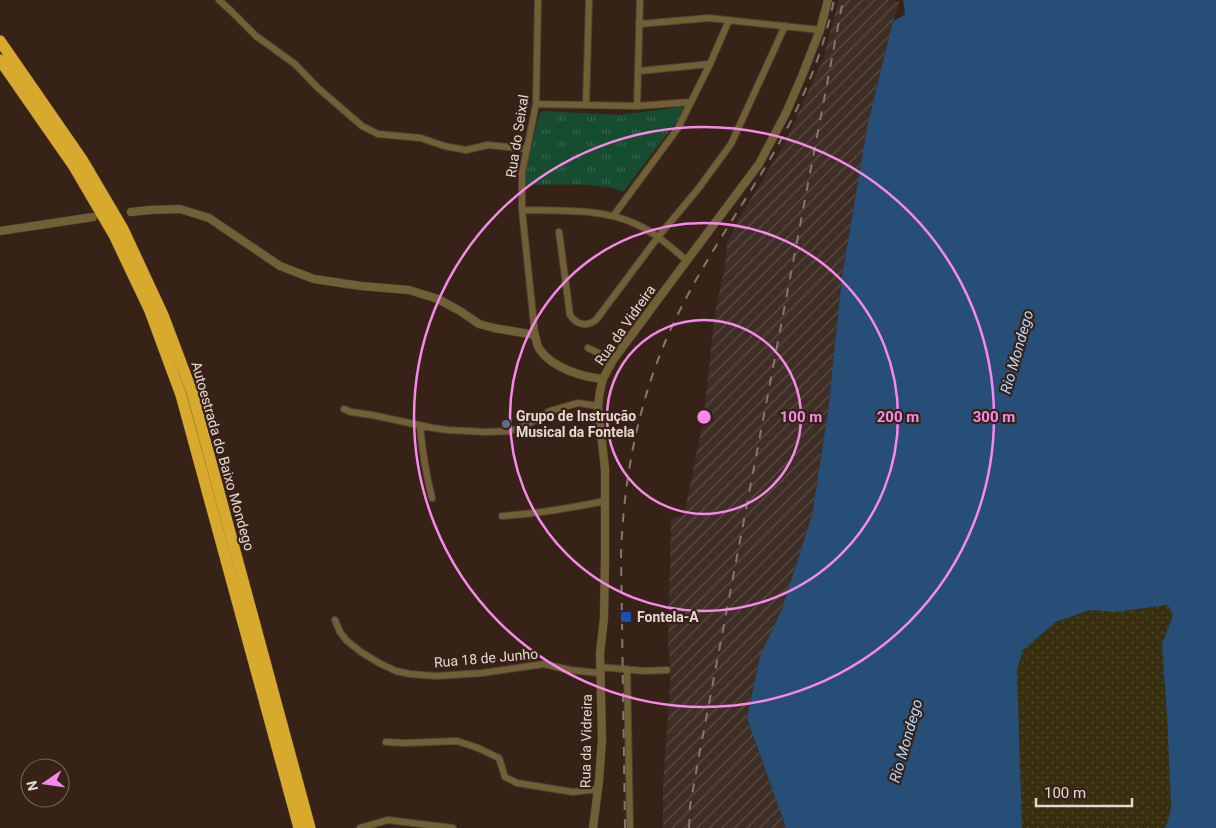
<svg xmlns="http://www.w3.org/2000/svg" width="1216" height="828" viewBox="0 0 1216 828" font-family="Roboto,sans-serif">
<defs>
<pattern id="industrial-furrows" width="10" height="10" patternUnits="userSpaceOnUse" patternTransform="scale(1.25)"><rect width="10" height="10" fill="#3f2e26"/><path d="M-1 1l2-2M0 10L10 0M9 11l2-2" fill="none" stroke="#5b4c44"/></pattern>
<pattern id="grass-tufts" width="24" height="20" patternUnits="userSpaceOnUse" patternTransform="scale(1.25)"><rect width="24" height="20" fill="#164c2f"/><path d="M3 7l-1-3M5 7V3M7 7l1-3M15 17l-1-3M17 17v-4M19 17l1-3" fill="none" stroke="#38654c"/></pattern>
<pattern id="sand-dots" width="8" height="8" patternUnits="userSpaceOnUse" patternTransform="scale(1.25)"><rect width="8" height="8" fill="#372f0e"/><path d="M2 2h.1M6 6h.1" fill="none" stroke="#544c30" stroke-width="1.8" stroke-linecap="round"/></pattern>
</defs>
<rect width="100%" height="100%" fill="#372218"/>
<path fill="url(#industrial-furrows)" d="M 839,0 L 892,0 L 900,2 L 893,21 L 868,123 L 842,276 L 828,411 L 812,515 L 782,609 L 760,656 L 747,718 L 786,828 L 663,828 L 663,786 L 671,671 L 668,646 L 671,519 L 684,515 L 703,422 L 715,312 L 725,268 L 727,243 L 738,220 L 785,143 L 823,59 Z"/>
<path fill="url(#grass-tufts)" d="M 680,107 L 683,108 L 683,113 L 623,192 C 605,182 549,185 526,185 L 526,167 L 539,115 L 542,111 L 620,115 Z"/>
<path fill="url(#sand-dots)" d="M 1168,605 L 1173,615 L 1162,644 L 1167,717 L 1171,806 L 1168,821 L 1164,828 L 1022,828 L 1017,669 L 1023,650 L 1056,622 L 1090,610 L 1116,612 Z"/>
<path fill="#264e77" d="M 903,0 L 1216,0 L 1216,828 L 1164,828 L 1168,821 L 1171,806 L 1167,717 L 1162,644 L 1173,615 L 1168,605 L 1116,612 L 1090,610 L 1056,622 L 1023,650 L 1017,669 L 1022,828 L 786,828 L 747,718 L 760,656 L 782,609 L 812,515 L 828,411 L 842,276 L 868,123 L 893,21 L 905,15 Z"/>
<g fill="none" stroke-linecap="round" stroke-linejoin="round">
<g stroke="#533f36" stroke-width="8">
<path id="minor" d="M 219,0 L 231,11 L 256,36 L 295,64 L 318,88 L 362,126 L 378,134 L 421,138 L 444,146 L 466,150 L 488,145 L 527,149
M 639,24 L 709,18 L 820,30
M 639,71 L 710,64
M 536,104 L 637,106 L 691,102
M 586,105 L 589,0
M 637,106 L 640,0
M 522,210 C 560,211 601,208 636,224 C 655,233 671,247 686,260
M 614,215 L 678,128 L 710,64 L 729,20
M 559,232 L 570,315 C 577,325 586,327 596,320 L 658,237 L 698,189 L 731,144 L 785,26
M 535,335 L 522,210 L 522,173 L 536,104 L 538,0
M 588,348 L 613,360
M 344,409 L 351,412 L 372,415 L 433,428 L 448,430 L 486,432 L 510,431 L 519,428 L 538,419 L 550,411 L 578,403 L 598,406
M 420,425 C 422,450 426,474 432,498
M 502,516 C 536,514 571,508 605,501
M 335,620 L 340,632 L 347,641 L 361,652 L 379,663 L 396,671 L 410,674 L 437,676 L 482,673 L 544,664 L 570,670 L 599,673
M 600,667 L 645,671 L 667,670
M 627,669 L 630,828
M 386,742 L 404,743 L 457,741 L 478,748 L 499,758 L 505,777 L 517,783 L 573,792 L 598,789
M 360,828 L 388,820 L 453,828"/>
</g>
<g stroke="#533f36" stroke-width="9">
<path id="tertiary" d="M 131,212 L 150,210 L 180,209 L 209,218 L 280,266 L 314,279 L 361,286 L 409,290 L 438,299 L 460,311 L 479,324 L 494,328 L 535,335 C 536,339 537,346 540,350 C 553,368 582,377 603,379
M 0,231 L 93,217
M 593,828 L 599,781 L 602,740 L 600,653 L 604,618 L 605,558 L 605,469 L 598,406 L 600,391 L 603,379 L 613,360 L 694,251 L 759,164 L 786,113 L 802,76 L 820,30 L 828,0"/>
</g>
<g stroke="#533f36" stroke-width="12">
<path id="motorway" d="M 0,41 L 83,161 L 123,229 L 163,315 L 192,392 L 310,828
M 0,60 L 73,165 L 114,235 L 150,311 L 181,395 L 299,828"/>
</g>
<use href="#minor" stroke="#715f35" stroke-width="6"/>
<use href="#tertiary" stroke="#715f35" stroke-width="8"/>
<use href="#motorway" stroke="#d7aa2d" stroke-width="11"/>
<path stroke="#89776f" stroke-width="2" stroke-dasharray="9 9" stroke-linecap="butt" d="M 625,828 L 621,554 C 624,468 642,383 682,306 C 709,253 743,205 773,154 C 801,106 823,54 834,0
M 689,828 L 690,806 L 699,756 L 843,0"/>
</g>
<g fill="none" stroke="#f888ea" stroke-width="2.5">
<circle cx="704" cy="417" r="97"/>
<circle cx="704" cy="417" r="194"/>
<circle cx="704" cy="417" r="290"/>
</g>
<circle fill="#5c6f8a" stroke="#372218" stroke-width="2" cx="506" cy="424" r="5"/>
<rect fill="#1a4fb4" stroke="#372218" stroke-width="2" x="620" y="611" width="12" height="12" rx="2.5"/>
<g text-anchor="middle" stroke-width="4.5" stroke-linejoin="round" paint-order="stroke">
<g font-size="14" fill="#e6d7d1" stroke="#372218">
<text transform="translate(517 136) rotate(-81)" y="5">Rua do Seixal</text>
<text transform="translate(625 325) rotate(-55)" y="5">Rua da Vidreira</text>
<text transform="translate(223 456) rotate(74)" y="5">Autoestrada do Baixo Mondego</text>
<text transform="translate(486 658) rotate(-5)" y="5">Rua 18 de Junho</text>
<text transform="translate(586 741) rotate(-89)" y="5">Rua da Vidreira</text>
</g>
<g font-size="14" font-weight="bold" fill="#e6d7d1" stroke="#372218" text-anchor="start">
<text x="516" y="421">Grupo de Instrução<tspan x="516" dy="16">Musical da Fontela</tspan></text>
<text x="637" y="622">Fontela-A</text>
</g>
<g font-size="15" font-style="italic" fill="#b2d6fe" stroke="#372218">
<text transform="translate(1017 352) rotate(-74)" y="5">Rio Mondego</text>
<text transform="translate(906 741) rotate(-74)" y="5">Rio Mondego</text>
</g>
</g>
<circle cx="704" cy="417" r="8" fill="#f888ea" stroke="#372218" stroke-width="2.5"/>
<g font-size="15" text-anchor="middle" font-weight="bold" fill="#f888ea" stroke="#372218" stroke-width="4.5" stroke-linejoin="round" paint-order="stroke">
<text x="801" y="422">100 m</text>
<text x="898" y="422">200 m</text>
<text x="994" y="422">300 m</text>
</g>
<g transform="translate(45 783) rotate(257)"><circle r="24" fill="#372218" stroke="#7d6a62"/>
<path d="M0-4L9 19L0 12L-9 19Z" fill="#f888ea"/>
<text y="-8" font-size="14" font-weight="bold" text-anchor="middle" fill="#e6d7d1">N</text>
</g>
<path d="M1036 798v8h96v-8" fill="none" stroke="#e6d7d1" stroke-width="2.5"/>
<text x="1044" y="798" font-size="15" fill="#e6d7d1" stroke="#372218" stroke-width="4" paint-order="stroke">100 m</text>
</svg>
